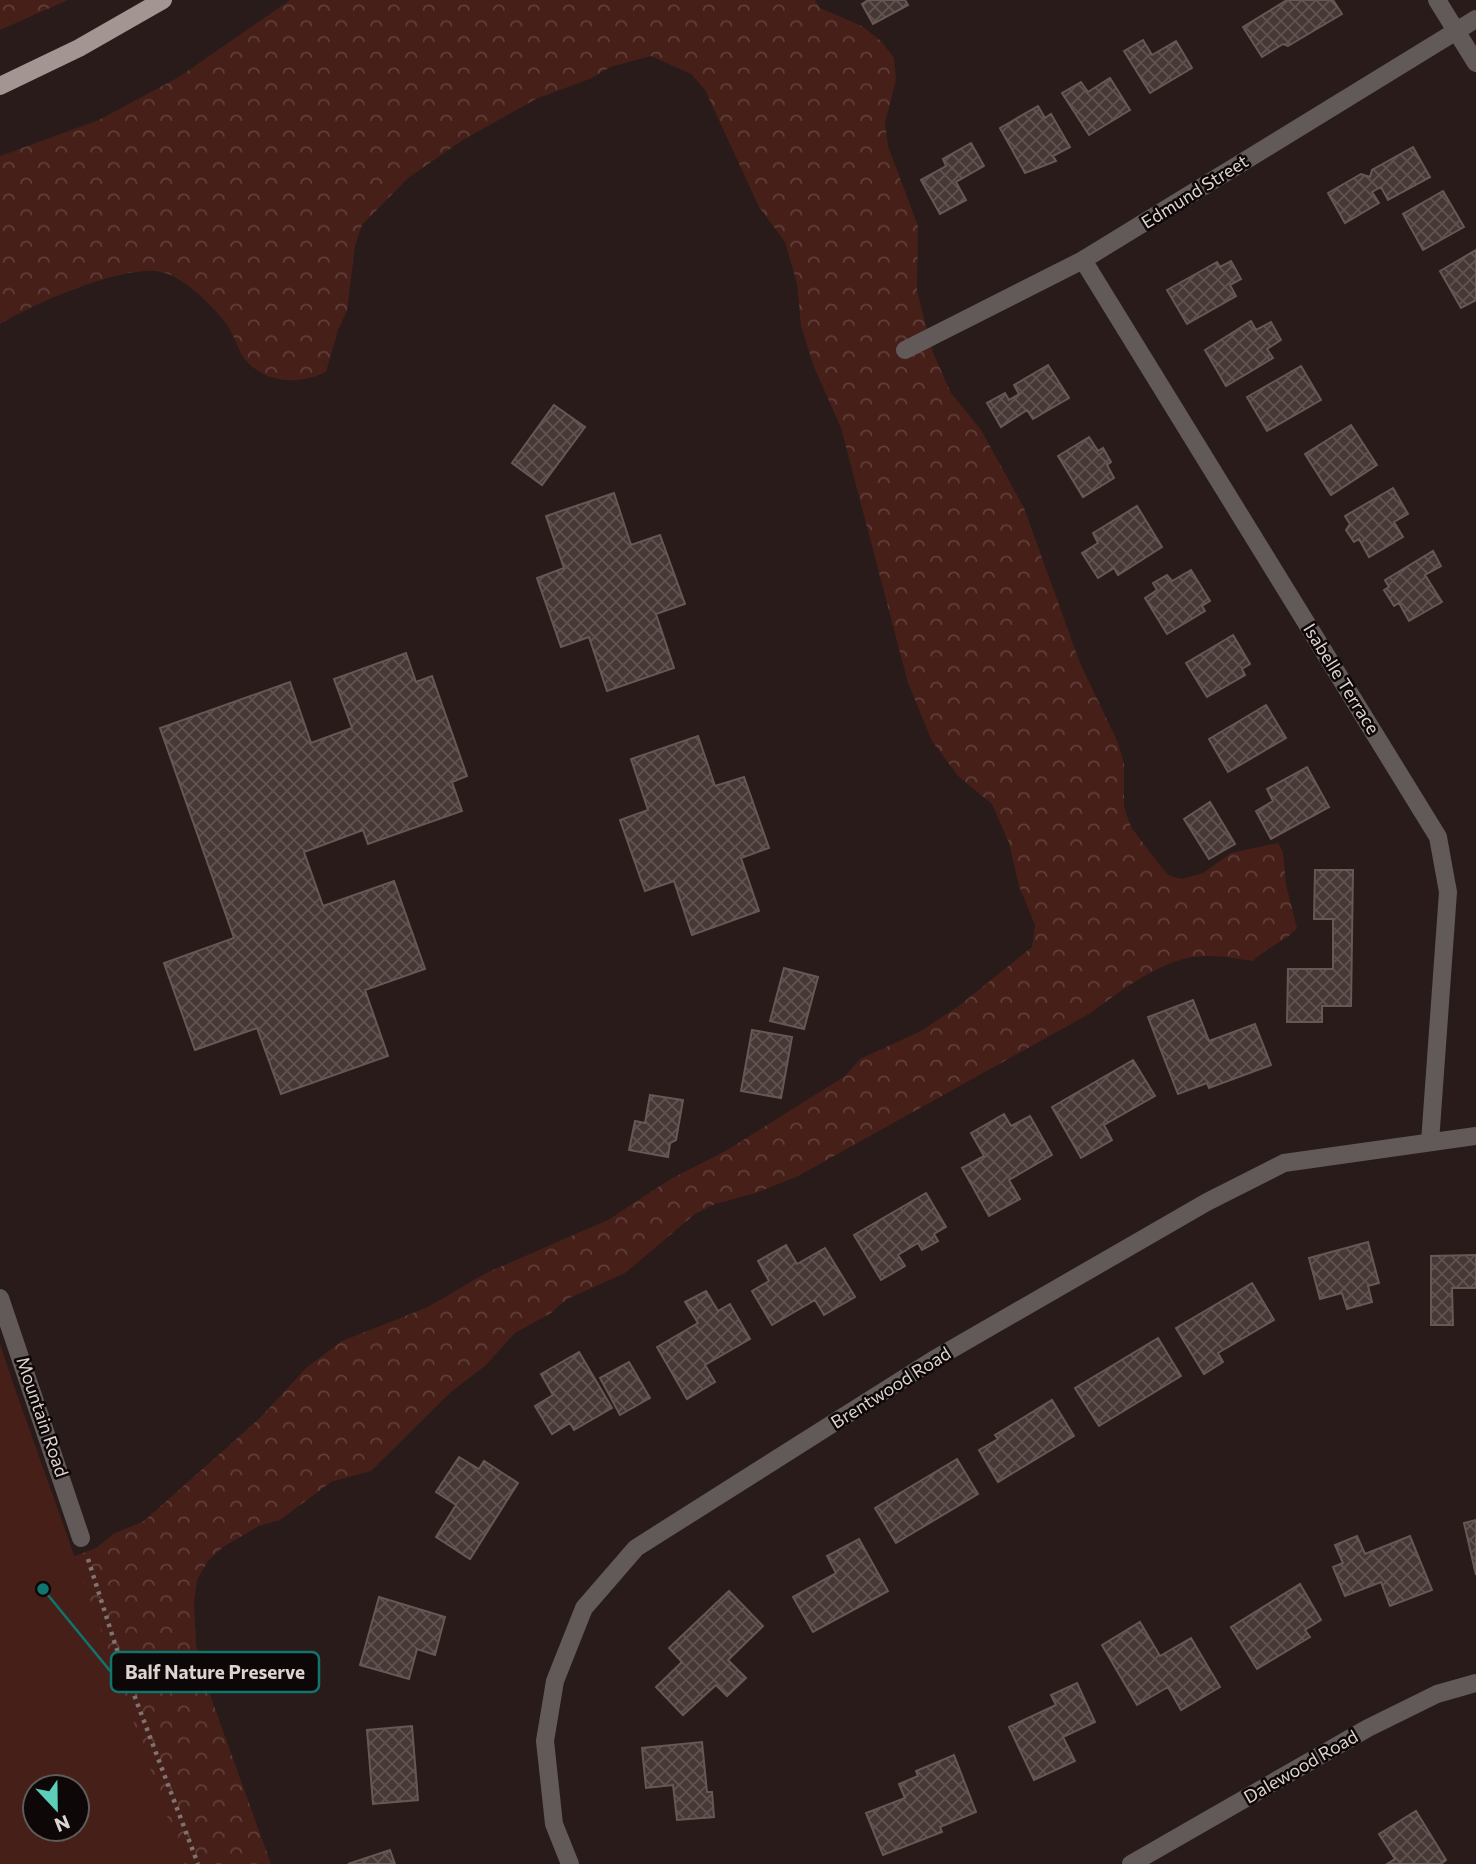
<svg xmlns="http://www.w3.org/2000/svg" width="1476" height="1864" viewBox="0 0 1476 1864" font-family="Commissioner,sans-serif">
<defs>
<pattern id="forest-crowns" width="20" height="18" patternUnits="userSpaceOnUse" patternTransform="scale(1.75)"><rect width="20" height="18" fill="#461f19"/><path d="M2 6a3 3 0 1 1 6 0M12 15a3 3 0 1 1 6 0" fill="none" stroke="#603f3a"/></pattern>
<pattern id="building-cross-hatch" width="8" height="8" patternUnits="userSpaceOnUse" patternTransform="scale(1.75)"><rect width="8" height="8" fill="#463835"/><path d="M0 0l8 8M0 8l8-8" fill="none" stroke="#605451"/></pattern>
</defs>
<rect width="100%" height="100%" fill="#281b19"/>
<path fill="url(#forest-crowns)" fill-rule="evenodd" d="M 0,0 L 68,0 L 0,30 Z
M 290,0 L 815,0 L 820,8 L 862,26 L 881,41 L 894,58 L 896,80 L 885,123 L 888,146 L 918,226 L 917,291 L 933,353 L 951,393 L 981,430 L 1024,508 L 1080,663 L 1118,743 L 1124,764 L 1124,807 L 1131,827 L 1162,868 L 1170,876 L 1182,879 L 1203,873 L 1231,853 L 1278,843 L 1283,852 L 1286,885 L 1297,928 C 1286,941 1268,946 1253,961 C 1238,959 1224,956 1209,956 C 1167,954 1122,990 1089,1014 L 798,1176 L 756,1193 L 715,1204 L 695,1214 L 625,1273 L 567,1299 L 551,1313 L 515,1333 L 486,1365 L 451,1392 L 371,1471 L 331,1482 L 280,1520 L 259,1526 L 223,1547 L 208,1561 L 197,1580 L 194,1602 L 196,1645 L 208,1689 L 271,1864 L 0,1864 L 0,1412 L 64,1556 L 75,1556 L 96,1548 L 113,1534 L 144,1521 L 260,1418 L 306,1368 L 342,1341 L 428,1307 L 486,1273 L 608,1220 L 669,1180 L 729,1149 L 845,1076 L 860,1059 L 921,1031 L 960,1005 L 1032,947 L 1035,925 L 1019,886 L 1009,843 L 992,804 L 958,776 L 932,741 L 908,683 L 841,428 L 814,367 L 801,326 L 797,284 L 785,242 L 759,207 L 705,90 L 691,74 L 651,56 L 610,67 L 592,78 L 536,99 L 463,140 L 408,178 L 362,225 L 355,246 L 347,311 L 338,330 L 326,372 C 300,384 270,385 247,362 C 238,352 235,336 227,325 C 215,308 182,275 161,272 C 123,264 33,304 0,324 L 0,156 L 99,120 L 179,77 ZM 35,1787 L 77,1787 L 77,1829 L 35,1829 Z"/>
<path fill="#461f19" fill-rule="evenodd" d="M 0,1344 L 14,1386 L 184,1864 L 0,1864 ZM 77,1787 L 77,1829 L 35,1829 L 35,1787 Z"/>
<path fill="url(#building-cross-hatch)" stroke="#675855" stroke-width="2" d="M 868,0 L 905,0 L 908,5 L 873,24 L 862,4 Z
M 1287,0 L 1333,0 L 1342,14 L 1288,46 L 1283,44 L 1262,57 L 1243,27 Z
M 1143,40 L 1152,55 L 1176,41 L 1192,68 L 1150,93 L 1124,51 Z
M 1110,78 L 1130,110 L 1089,135 L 1062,93 L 1081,82 L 1088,92 Z
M 1038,106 L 1045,118 L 1051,114 L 1070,147 L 1053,156 L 1056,161 L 1025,173 L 1000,128 Z
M 971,143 L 984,166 L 956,182 L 966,200 L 940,214 L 921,180 L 946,166 L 943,159 Z
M 1413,147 L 1430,177 L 1388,200 L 1381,187 L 1372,192 L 1379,203 L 1345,223 L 1328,193 L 1361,174 L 1370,177 L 1372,170 Z
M 1443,191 L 1464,227 L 1423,250 L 1403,214 Z
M 1476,250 L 1476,300 L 1461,308 L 1440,271 Z
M 1231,261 L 1241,279 L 1230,285 L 1236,296 L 1187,324 L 1167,290 L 1217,262 L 1220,267 Z
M 1251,321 L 1256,330 L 1271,322 L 1281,340 L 1267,349 L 1273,358 L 1226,386 L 1205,350 Z
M 1048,365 L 1069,398 L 1033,419 L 1027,410 L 1001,427 L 987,403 L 1005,393 L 1009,400 L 1019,394 L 1014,385 Z
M 1301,366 L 1321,400 L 1267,431 L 1247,397 Z
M 554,405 L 585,427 L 542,485 L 512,463 Z
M 1351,425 L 1377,465 L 1331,495 L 1305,454 Z
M 1089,437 L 1098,451 L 1103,448 L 1111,462 L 1107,465 L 1114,478 L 1083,497 L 1058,456 Z
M 1393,488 L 1408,514 L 1394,522 L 1403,537 L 1369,557 L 1359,539 L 1354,542 L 1346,530 L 1350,524 L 1345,516 Z
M 614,493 L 631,545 L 660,535 L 685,604 L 656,614 L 674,668 L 607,691 L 589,637 L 561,647 L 537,578 L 564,568 L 546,516 Z
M 1137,506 L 1162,547 L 1118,575 L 1114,568 L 1098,578 L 1082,553 L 1098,543 L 1093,533 Z
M 1433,551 L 1441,566 L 1425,575 L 1442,602 L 1409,621 L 1399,603 L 1394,606 L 1384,590 L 1389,587 L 1385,580 Z
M 1191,570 L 1210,601 L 1202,606 L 1205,611 L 1167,634 L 1145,598 L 1157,590 L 1153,583 L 1167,575 L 1172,581 Z
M 1233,635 L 1250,664 L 1242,669 L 1245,675 L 1207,697 L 1186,663 Z
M 406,653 L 416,682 L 432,676 L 467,776 L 452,782 L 462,811 L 368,844 L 363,830 L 304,852 L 323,906 L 394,881 L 425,969 L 365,990 L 388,1056 L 281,1094 L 257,1028 L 195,1050 L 164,963 L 234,938 L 160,728 L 290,682 L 311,743 L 352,728 L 334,679 Z
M 1266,705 L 1286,738 L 1228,772 L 1209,739 Z
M 698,736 L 715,786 L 744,777 L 769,848 L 741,858 L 759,911 L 692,935 L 674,881 L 645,891 L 620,820 L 648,810 L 631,759 Z
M 1307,767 L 1329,807 L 1271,839 L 1256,811 L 1273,801 L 1267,789 Z
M 1210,802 L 1235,844 L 1209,859 L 1184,819 Z
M 1315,870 L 1353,870 L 1351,1006 L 1322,1006 L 1322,1022 L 1287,1022 L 1288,969 L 1333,969 L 1333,919 L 1314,919 Z
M 784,968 L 818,977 L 804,1029 L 770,1021 Z
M 1193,1000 L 1209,1041 L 1255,1024 L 1271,1065 L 1209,1088 L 1207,1083 L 1178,1094 L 1148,1017 Z
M 752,1030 L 792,1037 L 781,1098 L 741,1091 Z
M 1133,1060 L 1155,1096 L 1104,1125 L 1112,1140 L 1081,1158 L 1052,1107 Z
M 650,1095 L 683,1100 L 676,1140 L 670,1143 L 668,1157 L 629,1150 L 635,1121 L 645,1123 Z
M 1004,1114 L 1011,1126 L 1030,1116 L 1052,1155 L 1009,1180 L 1020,1199 L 989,1216 L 962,1168 L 984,1156 L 971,1133 Z
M 926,1193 L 946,1227 L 934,1234 L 938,1241 L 922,1250 L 918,1243 L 898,1255 L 905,1266 L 881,1280 L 854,1235 Z
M 1368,1242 L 1379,1283 L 1368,1286 L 1372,1302 L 1347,1309 L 1342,1293 L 1320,1299 L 1309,1258 Z
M 786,1245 L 797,1264 L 825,1248 L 855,1297 L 824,1315 L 815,1300 L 772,1325 L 752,1291 L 769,1281 L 758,1261 Z
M 1476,1255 L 1476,1288 L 1452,1288 L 1453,1325 L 1431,1325 L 1431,1256 Z
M 1252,1283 L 1274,1320 L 1218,1353 L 1223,1362 L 1204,1374 L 1176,1328 Z
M 706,1291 L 718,1311 L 730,1304 L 750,1339 L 705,1365 L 715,1382 L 687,1399 L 657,1347 L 698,1323 L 685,1302 Z
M 1158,1338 L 1181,1376 L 1099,1426 L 1075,1388 Z
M 579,1352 L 612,1408 L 574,1430 L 570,1423 L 552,1434 L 535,1406 L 553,1395 L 541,1374 Z
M 629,1362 L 650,1398 L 620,1415 L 600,1378 Z
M 1052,1400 L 1074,1436 L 998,1482 L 979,1450 L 998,1439 L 995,1435 Z
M 459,1457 L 479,1469 L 484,1461 L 518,1483 L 470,1559 L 436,1537 L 456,1505 L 436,1492 Z
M 957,1459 L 978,1494 L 896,1543 L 875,1508 Z
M 1476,1520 L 1476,1575 L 1464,1523 Z
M 1357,1536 L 1365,1554 L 1410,1536 L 1432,1590 L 1390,1606 L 1381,1582 L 1345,1596 L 1333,1567 L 1343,1563 L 1335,1545 Z
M 859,1539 L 888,1591 L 813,1632 L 793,1597 L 836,1573 L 827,1556 Z
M 1300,1584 L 1321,1620 L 1305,1630 L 1310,1637 L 1257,1669 L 1231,1627 Z
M 729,1591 L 763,1626 L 728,1660 L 746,1678 L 727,1696 L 716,1685 L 683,1715 L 656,1687 L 682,1662 L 669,1648 Z
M 379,1597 L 445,1617 L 435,1655 L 417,1649 L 409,1679 L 360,1665 Z
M 1140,1622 L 1160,1656 L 1191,1638 L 1220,1687 L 1181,1710 L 1168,1687 L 1137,1705 L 1102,1645 Z
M 1077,1683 L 1095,1722 L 1063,1737 L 1075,1761 L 1034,1780 L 1009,1727 L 1056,1705 L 1051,1695 Z
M 412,1726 L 418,1800 L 373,1804 L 367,1730 Z
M 702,1742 L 707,1792 L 712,1792 L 714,1817 L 677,1820 L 673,1785 L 646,1788 L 642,1748 Z
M 954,1755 L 976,1812 L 940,1827 L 942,1832 L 883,1855 L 866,1813 L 905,1798 L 899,1784 L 918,1776 L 916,1771 Z
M 1416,1811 L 1446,1860 L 1441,1864 L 1387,1864 L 1395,1859 L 1379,1834 Z
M 390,1850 L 395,1864 L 348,1864 Z"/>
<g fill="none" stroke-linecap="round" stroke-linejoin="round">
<path stroke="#7f7371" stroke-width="4.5" stroke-dasharray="3.5 5" stroke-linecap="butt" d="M 88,1559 L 116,1647 L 198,1864"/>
<path stroke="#615a58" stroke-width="18" d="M 1437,0 L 1476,63
M 1083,260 L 1438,837 L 1448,892 L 1430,1142
M 905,350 L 1083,260 L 1476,19
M 0,1298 L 81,1538
M 570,1864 L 554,1824 L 545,1741 L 555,1681 L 584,1608 L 636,1548 L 933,1360 L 1207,1202 L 1284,1163 L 1476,1136
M 1131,1864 L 1368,1728 L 1437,1694 L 1476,1683"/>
<path stroke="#a39592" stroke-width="18" d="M 0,86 L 79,48 L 163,0"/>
</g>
<g text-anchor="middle" stroke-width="5" stroke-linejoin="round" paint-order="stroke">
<g font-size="18" fill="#ddd4d2" stroke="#0d0807">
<text transform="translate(1195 192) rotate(-32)" y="6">Edmund Street</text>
<text transform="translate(1341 679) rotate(58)" y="6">Isabelle Terrace</text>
<text transform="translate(891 1388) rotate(-32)" y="6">Brentwood Road</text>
<text transform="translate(42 1417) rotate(71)" y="6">Mountain Road</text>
<text transform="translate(1301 1767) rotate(-30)" y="6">Dalewood Road</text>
</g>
</g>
<path fill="none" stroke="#0f766e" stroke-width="2.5" d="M43 1589L111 1672"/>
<circle fill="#0f766e" stroke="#0d0807" stroke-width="2.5" cx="43" cy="1589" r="7"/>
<rect fill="#0d0807" stroke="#0f766e" stroke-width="2.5" x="111" y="1652" width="208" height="40" rx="7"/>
<g font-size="19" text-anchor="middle" font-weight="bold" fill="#ddd4d2">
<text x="215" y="1679">Balf Nature Preserve</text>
</g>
<g transform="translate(56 1808) rotate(158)"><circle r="33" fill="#0d0807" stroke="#605a58" stroke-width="2"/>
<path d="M0-5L12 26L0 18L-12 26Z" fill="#5cceba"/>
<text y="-10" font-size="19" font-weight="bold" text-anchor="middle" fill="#ddd4d2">N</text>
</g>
</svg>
